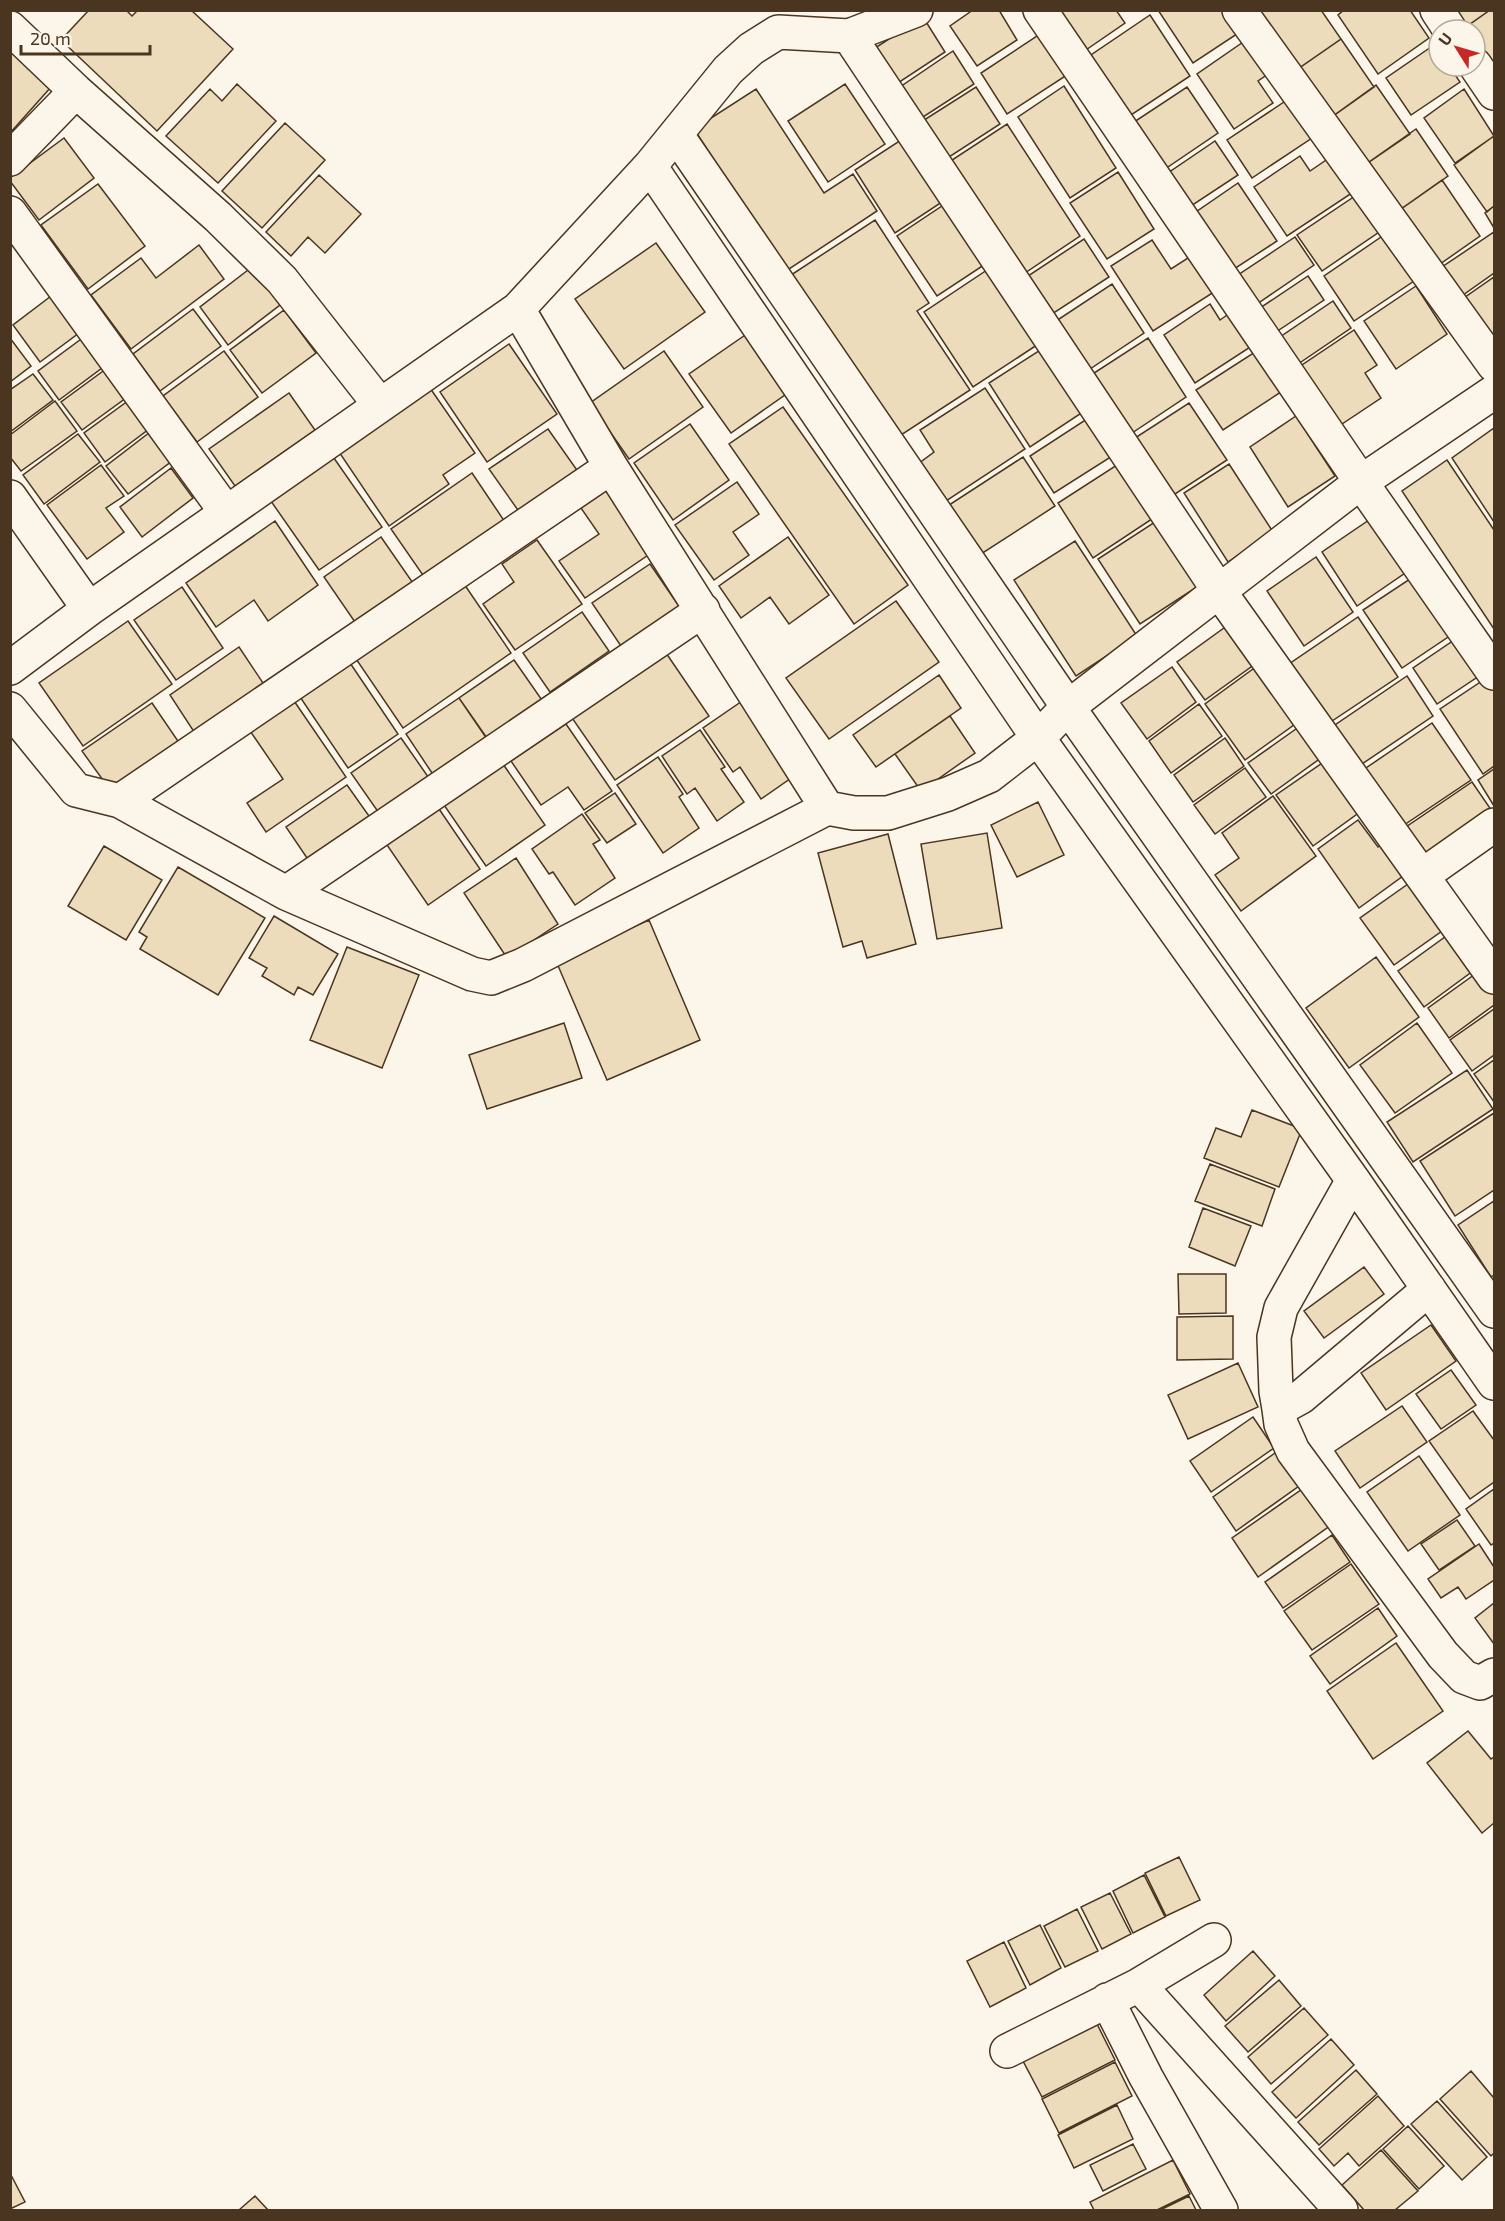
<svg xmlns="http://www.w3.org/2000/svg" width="1505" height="2221" viewBox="0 0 1505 2221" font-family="'Exo 2',sans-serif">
<rect width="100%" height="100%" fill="#fbf6e9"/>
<path fill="#ecdcbc" stroke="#4a3520" stroke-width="1.5" d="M 89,10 L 126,10 L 132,16 L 138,10 L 191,10 L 233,49 L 157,131 L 61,40 Z
M 973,10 L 999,10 L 1017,40 L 977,66 L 950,26 Z
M 1051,10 L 1116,10 L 1125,23 L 1080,54 Z
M 1158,10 L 1230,10 L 1243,30 L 1193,63 Z
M 1254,10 L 1321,10 L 1341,39 L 1295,71 Z
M 1344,10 L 1410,10 L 1429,38 L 1378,74 L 1338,15 Z
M 1454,10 L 1490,10 L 1466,27 Z
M 1490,10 L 1494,10 L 1494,68 L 1475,40 L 1475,30 L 1468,30 L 1466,27 Z
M 1150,15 L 1190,76 L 1125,119 L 1085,59 Z
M 923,17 L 945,52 L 898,83 L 875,48 Z
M 1043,32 L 1070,73 L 1007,114 L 981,73 Z
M 1249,38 L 1271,72 L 1258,81 L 1273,103 L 1234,129 L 1197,74 Z
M 1341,39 L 1374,87 L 1329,119 L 1295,71 Z
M 1434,45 L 1439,52 L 1439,66 L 1449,66 L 1460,82 L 1411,115 L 1386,78 Z
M 10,50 L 51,87 L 10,133 Z
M 953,51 L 974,84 L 920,119 L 900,87 Z
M 237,84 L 276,121 L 218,183 L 166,136 L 210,89 L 222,101 Z
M 845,84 L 885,144 L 828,182 L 788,121 Z
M 1376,85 L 1410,134 L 1362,167 L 1329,119 Z
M 1064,86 L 1116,168 L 1070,198 L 1018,117 Z
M 976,87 L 1000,124 L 946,159 L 921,122 Z
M 1187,87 L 1218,133 L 1162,171 L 1131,124 Z
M 756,89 L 824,193 L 853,174 L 877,211 L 786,271 L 694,129 Z
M 1464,89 L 1494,136 L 1455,163 L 1424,118 Z
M 1287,100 L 1312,138 L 1252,178 L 1227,140 Z
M 285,123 L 325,160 L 262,228 L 222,191 Z
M 1007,124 L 1080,236 L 1022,275 L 949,162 Z
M 1416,129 L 1448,176 L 1394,214 L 1362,167 Z
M 1494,136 L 1494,206 L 1487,212 L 1454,165 Z
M 64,138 L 94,178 L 39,220 L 10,181 L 10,178 Z
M 904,138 L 945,200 L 895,233 L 855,170 Z
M 1215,141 L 1238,175 L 1188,208 L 1165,175 Z
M 1338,152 L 1361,187 L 1287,236 L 1254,187 L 1300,156 L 1310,171 Z
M 1118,172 L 1154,229 L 1107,259 L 1070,203 Z
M 319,175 L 361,214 L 325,253 L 308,237 L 291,256 L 266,232 Z
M 1442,180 L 1480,236 L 1433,269 L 1394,214 Z
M 1238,183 L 1277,241 L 1231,271 L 1193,214 Z
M 98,184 L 145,246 L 88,289 L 41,225 Z
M 1364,190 L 1388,226 L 1322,271 L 1297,235 Z
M 948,202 L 987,263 L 937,296 L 897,236 Z
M 1494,206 L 1494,228 L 1485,213 Z
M 875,220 L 929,303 L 917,311 L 970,390 L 898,437 L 788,277 Z
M 1494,232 L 1494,273 L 1453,302 L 1433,273 Z
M 1384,235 L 1414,281 L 1354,321 L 1324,276 Z
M 1295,237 L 1314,265 L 1257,304 L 1238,275 Z
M 1084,239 L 1109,277 L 1049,316 L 1025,278 Z
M 1152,240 L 1171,269 L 1191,256 L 1214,292 L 1153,331 L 1111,266 Z
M 656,243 L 705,312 L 624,369 L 575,299 Z
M 199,245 L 224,279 L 131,349 L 91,295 L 141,258 L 156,278 Z
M 252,267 L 280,305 L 228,345 L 200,307 Z
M 990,268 L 1040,343 L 973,387 L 924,312 Z
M 1308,276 L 1324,300 L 1276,332 L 1260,308 Z
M 1494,277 L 1494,349 L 1461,300 Z
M 1112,284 L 1144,333 L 1087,371 L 1056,321 Z
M 1416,286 L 1447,334 L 1396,369 L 1364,321 Z
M 59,290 L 87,327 L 40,362 L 13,325 Z
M 1333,301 L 1351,328 L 1298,364 L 1280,337 Z
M 1210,304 L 1220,320 L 1237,308 L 1258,342 L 1195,383 L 1164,335 Z
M 193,309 L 221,346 L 160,391 L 133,354 Z
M 284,310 L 316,353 L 262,393 L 230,350 Z
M 1354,330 L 1377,365 L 1365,373 L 1381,398 L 1339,426 L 1299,367 Z
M 751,331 L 792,390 L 731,433 L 689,374 Z
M 88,334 L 110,362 L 59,400 L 38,371 Z
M 10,338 L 31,366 L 10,382 Z
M 1148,338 L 1186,397 L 1129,435 L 1091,375 Z
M 509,344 L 557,414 L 487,462 L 440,392 Z
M 1048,345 L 1089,408 L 1030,447 L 989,383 Z
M 224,351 L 258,397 L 197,442 L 163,396 Z
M 664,351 L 703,407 L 629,459 L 590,403 Z
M 1255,352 L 1281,392 L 1223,430 L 1196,390 Z
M 110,366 L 130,395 L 82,430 L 61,402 Z
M 33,374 L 53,400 L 10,432 L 10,390 Z
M 430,388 L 475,453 L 443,475 L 449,484 L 389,526 L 339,452 Z
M 985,388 L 1025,449 L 943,503 L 918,464 L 934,452 L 920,430 Z
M 289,393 L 315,430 L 235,486 L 209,449 Z
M 132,398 L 153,426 L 105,462 L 84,433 Z
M 55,401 L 77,431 L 21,471 L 10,457 L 10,435 Z
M 1189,403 L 1227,460 L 1172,496 L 1135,438 Z
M 783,407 L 908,585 L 854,624 L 729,444 Z
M 1093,415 L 1117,453 L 1054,493 L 1030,456 Z
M 1296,416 L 1335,476 L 1288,507 L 1250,447 Z
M 690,424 L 729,480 L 673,520 L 634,463 Z
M 1494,428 L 1494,522 L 1452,458 Z
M 154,429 L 176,458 L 128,494 L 106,466 Z
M 548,429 L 579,473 L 520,513 L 489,469 Z
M 78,434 L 100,462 L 44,504 L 23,475 Z
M 329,451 L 382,527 L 319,570 L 266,494 Z
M 1023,457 L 1055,506 L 978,556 L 946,507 Z
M 1447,460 L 1494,530 L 1494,629 L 1402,491 Z
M 1120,463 L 1155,517 L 1093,558 L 1058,503 Z
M 1229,464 L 1273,532 L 1228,562 L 1184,493 Z
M 101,465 L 124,496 L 106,508 L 124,532 L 87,559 L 47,505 Z
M 171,468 L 193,498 L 142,537 L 120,507 Z
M 472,473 L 507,525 L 427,581 L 391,529 Z
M 737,482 L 759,514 L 733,532 L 749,555 L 714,580 L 675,525 Z
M 613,486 L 657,549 L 585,598 L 559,561 L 599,534 L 581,508 Z
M 1372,518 L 1408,571 L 1357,606 L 1322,552 Z
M 1158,520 L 1200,585 L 1140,624 L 1098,559 Z
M 275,521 L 318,585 L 268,621 L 254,600 L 216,627 L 186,583 Z
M 381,537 L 415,586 L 357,625 L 324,577 Z
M 788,537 L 829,595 L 789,624 L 770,597 L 741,618 L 719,586 Z
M 537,540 L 582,604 L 515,650 L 483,604 L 514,582 L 502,564 Z
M 1075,541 L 1137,636 L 1076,676 L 1014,580 Z
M 1316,557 L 1353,612 L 1304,646 L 1267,591 Z
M 650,564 L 683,612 L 625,652 L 592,603 Z
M 1419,573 L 1457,631 L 1402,668 L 1363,610 Z
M 460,578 L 511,653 L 403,728 L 352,653 Z
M 182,587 L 223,648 L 176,680 L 134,620 Z
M 896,601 L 939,662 L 829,739 L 786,678 Z
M 582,612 L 609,651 L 550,692 L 523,653 Z
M 1358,617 L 1398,677 L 1329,723 L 1289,664 Z
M 1235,620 L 1262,659 L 1205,700 L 1177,662 Z
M 128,621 L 172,684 L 83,746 L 39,683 Z
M 1463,634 L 1488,670 L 1437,704 L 1413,668 Z
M 239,647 L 269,692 L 200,741 L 170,695 Z
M 664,650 L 709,716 L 615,780 L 570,715 Z
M 346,657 L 398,734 L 348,768 L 296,691 Z
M 514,660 L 544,703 L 489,741 L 459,698 Z
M 1264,661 L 1305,717 L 1245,760 L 1205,704 Z
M 1172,667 L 1196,702 L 1147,739 L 1121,703 Z
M 939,675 L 961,708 L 876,767 L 853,735 Z
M 1491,675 L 1494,680 L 1494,766 L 1483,774 L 1440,709 Z
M 1407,676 L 1433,716 L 1359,766 L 1332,727 Z
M 290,695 L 346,777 L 266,832 L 247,803 L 283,779 L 246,725 Z
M 748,697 L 794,776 L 761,799 L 740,767 L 733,772 L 703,728 Z
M 459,698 L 487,739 L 434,776 L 406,734 Z
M 152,703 L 182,747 L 113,794 L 82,751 Z
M 1199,704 L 1222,736 L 1171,773 L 1149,741 Z
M 950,716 L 975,753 L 921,791 L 895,754 Z
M 1432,723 L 1471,780 L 1401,827 L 1363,770 Z
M 566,724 L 612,791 L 584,810 L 568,787 L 541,805 L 511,761 Z
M 1303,724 L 1325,755 L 1271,794 L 1248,763 Z
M 700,730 L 725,767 L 721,769 L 744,802 L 717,821 L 695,788 L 687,794 L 662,756 Z
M 401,738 L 431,781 L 381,816 L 351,773 Z
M 1225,738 L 1244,766 L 1193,802 L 1174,775 Z
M 658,757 L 683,794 L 679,797 L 699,828 L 663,853 L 617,785 Z
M 1328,759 L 1364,809 L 1313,846 L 1276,795 Z
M 503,764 L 545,825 L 486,866 L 444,805 Z
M 1245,768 L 1266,797 L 1215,834 L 1194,805 Z
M 1494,769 L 1494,806 L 1478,780 Z
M 1472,782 L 1494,814 L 1428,867 L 1403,829 Z
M 347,785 L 369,816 L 307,858 L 286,827 Z
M 615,793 L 636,824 L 607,843 L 585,813 Z
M 1273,796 L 1316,856 L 1241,911 L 1215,875 L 1239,858 L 1222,833 Z
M 1038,802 L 1064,855 L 1017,877 L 991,825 Z
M 437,806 L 480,869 L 428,905 L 385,842 Z
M 582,814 L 600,840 L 593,844 L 615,878 L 575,905 L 553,872 L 549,874 L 532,849 Z
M 1358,820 L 1378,847 L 1392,837 L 1414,868 L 1359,908 L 1318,849 Z
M 987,833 L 1002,928 L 937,939 L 921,844 Z
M 888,834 L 916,944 L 867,958 L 862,941 L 843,947 L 818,853 Z
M 104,846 L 162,880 L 126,940 L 68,906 Z
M 516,858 L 558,924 L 507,958 L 464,893 Z
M 178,867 L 265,918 L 218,995 L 140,949 L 147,937 L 139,932 Z
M 1408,884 L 1442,931 L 1394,965 L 1360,918 Z
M 274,916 L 338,954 L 313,995 L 298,987 L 294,995 L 262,976 L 267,968 L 249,958 Z
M 649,920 L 700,1040 L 607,1080 L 556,961 Z
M 1456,929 L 1481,965 L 1424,1007 L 1398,971 Z
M 347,947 L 419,975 L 382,1068 L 310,1040 Z
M 1376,957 L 1419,1017 L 1349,1068 L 1306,1008 Z
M 1478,972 L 1494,994 L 1494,1005 L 1449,1038 L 1428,1008 Z
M 1494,1009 L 1494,1055 L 1472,1071 L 1450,1040 Z
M 564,1023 L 582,1078 L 487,1109 L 469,1055 Z
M 1417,1023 L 1452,1073 L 1395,1113 L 1360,1065 Z
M 1494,1060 L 1494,1102 L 1474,1074 Z
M 1467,1070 L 1493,1109 L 1413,1162 L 1387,1122 Z
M 1252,1110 L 1302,1129 L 1279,1187 L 1204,1158 L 1216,1128 L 1241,1137 Z
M 1494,1113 L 1494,1190 L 1455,1216 L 1420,1161 Z
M 1210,1164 L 1275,1189 L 1262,1226 L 1195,1201 Z
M 1494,1201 L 1494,1275 L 1491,1277 L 1458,1225 Z
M 1203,1208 L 1251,1226 L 1235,1266 L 1189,1247 Z
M 1364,1267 L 1384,1294 L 1324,1338 L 1304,1311 Z
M 1178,1274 L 1226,1274 L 1226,1313 L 1179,1314 Z
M 1233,1316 L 1233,1359 L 1177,1360 L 1177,1317 Z
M 1431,1325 L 1456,1361 L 1386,1410 L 1361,1373 Z
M 1238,1363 L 1258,1407 L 1188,1439 L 1168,1395 Z
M 1451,1370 L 1476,1405 L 1441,1429 L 1416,1394 Z
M 1402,1406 L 1427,1442 L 1360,1488 L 1335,1451 Z
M 1473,1411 L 1494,1440 L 1494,1482 L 1470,1499 L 1429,1441 Z
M 1253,1417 L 1274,1448 L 1211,1492 L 1190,1461 Z
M 1275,1453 L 1299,1486 L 1236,1531 L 1213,1497 Z
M 1419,1456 L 1460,1515 L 1408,1551 L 1367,1492 Z
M 1308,1485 L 1334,1523 L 1258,1577 L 1232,1538 Z
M 1494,1489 L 1494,1543 L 1491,1545 L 1466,1509 Z
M 1457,1520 L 1475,1546 L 1439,1570 L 1421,1544 Z
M 1332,1535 L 1350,1562 L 1283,1608 L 1265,1582 Z
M 1479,1544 L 1494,1567 L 1494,1580 L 1466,1599 L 1458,1587 L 1441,1598 L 1428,1579 Z
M 1351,1564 L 1379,1604 L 1312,1650 L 1284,1611 Z
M 1494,1603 L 1494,1644 L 1475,1618 Z
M 1378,1608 L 1397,1636 L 1330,1684 L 1310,1656 Z
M 1396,1643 L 1443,1711 L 1373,1759 L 1327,1691 Z
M 1468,1731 L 1491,1759 L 1494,1757 L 1494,1823 L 1482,1833 L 1427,1763 Z
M 1179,1857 L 1200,1900 L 1166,1916 L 1145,1873 Z
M 1144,1875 L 1165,1917 L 1133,1933 L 1113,1891 Z
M 1110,1893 L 1131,1934 L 1102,1949 L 1081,1907 Z
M 1077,1909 L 1098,1951 L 1065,1967 L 1044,1926 Z
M 1040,1925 L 1061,1968 L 1030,1985 L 1008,1941 Z
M 1004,1942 L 1026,1988 L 990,2007 L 967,1961 Z
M 1253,1951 L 1275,1976 L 1226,2021 L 1204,1995 Z
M 1279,1980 L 1301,2006 L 1248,2052 L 1225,2026 Z
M 1304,2008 L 1328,2035 L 1271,2084 L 1248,2057 Z
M 1097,2024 L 1115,2060 L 1042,2097 L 1023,2061 Z
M 1331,2039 L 1354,2065 L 1296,2118 L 1272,2092 Z
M 1115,2062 L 1132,2096 L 1059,2133 L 1042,2099 Z
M 1356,2070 L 1377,2094 L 1319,2145 L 1298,2122 Z
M 1471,2071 L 1494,2098 L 1494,2153 L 1491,2156 L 1440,2099 Z
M 1378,2096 L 1404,2126 L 1359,2166 L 1348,2153 L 1334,2166 L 1319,2149 Z
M 1437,2101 L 1487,2157 L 1462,2180 L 1411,2124 Z
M 1117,2105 L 1133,2139 L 1074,2168 L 1058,2135 Z
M 1408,2126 L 1444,2166 L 1419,2189 L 1383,2149 Z
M 1133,2144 L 1146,2169 L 1103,2191 L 1090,2165 Z
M 1381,2150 L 1418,2191 L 1395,2210 L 1364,2210 L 1342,2185 Z
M 1173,2160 L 1190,2194 L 1157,2210 L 1094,2210 L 1090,2202 Z
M 10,2173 L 25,2202 L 10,2209 Z
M 255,2196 L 268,2210 L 239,2210 Z
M 1189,2196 L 1196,2210 L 1160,2210 Z"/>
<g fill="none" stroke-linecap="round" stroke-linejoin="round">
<g stroke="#4a3520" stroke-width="36">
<path id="street" d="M 1040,10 L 1361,482 L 1494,673
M 1239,10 L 1494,365
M 1437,10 L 1450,30
M 10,28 L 76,91 L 218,217 L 282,280 L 380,405
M 849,36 L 1219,591 L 1494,977
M 1475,65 L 1494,93
M 676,134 L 1068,707 L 1494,1311
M 10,159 L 76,91
M 650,166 L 1038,738 L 1353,1180 L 1494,1383
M 10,213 L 226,512
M 518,309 L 611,467 L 827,808
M 10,497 L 89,609
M 10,668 L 89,609 L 518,309 L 650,166 L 728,70 L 751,49 L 778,32 L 849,36 L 916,10
M 10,709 L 76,790 L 120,801 L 286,893 L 472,974 L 491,978 L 523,965 L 827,808 L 854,813 L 888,813 L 948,794 L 989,776 L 1038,738 L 1068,707 L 1361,482 L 1494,392
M 120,801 L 611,467
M 1423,875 L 1494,825
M 286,893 L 703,610
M 1353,1180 L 1281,1308 L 1274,1337 L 1276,1391 L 1279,1409 L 1281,1424 L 1293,1451 L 1443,1655 L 1464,1677 L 1480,1683 L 1494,1675
M 1279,1409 L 1301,1397 L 1429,1289
M 1139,1985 L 1341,2210
M 1107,2000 L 1146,2077 L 1221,2210
M 1007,2051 L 1139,1985 L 1214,1940"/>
</g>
<use href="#street" stroke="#fbf6e9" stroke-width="33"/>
</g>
<rect width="1505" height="2221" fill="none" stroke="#4a3520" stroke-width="24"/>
<g transform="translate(1457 48) rotate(307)"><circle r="28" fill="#fbf6e9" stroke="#b4a999" stroke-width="1.5"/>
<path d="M0-4.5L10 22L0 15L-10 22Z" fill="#c62828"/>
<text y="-9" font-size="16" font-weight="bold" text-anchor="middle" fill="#4a3520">U</text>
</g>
<path d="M21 45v9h129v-9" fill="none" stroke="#4a3520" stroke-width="3"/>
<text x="30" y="45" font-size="18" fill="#4a3520" stroke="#fbf6e9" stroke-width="4.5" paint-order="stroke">20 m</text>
</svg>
